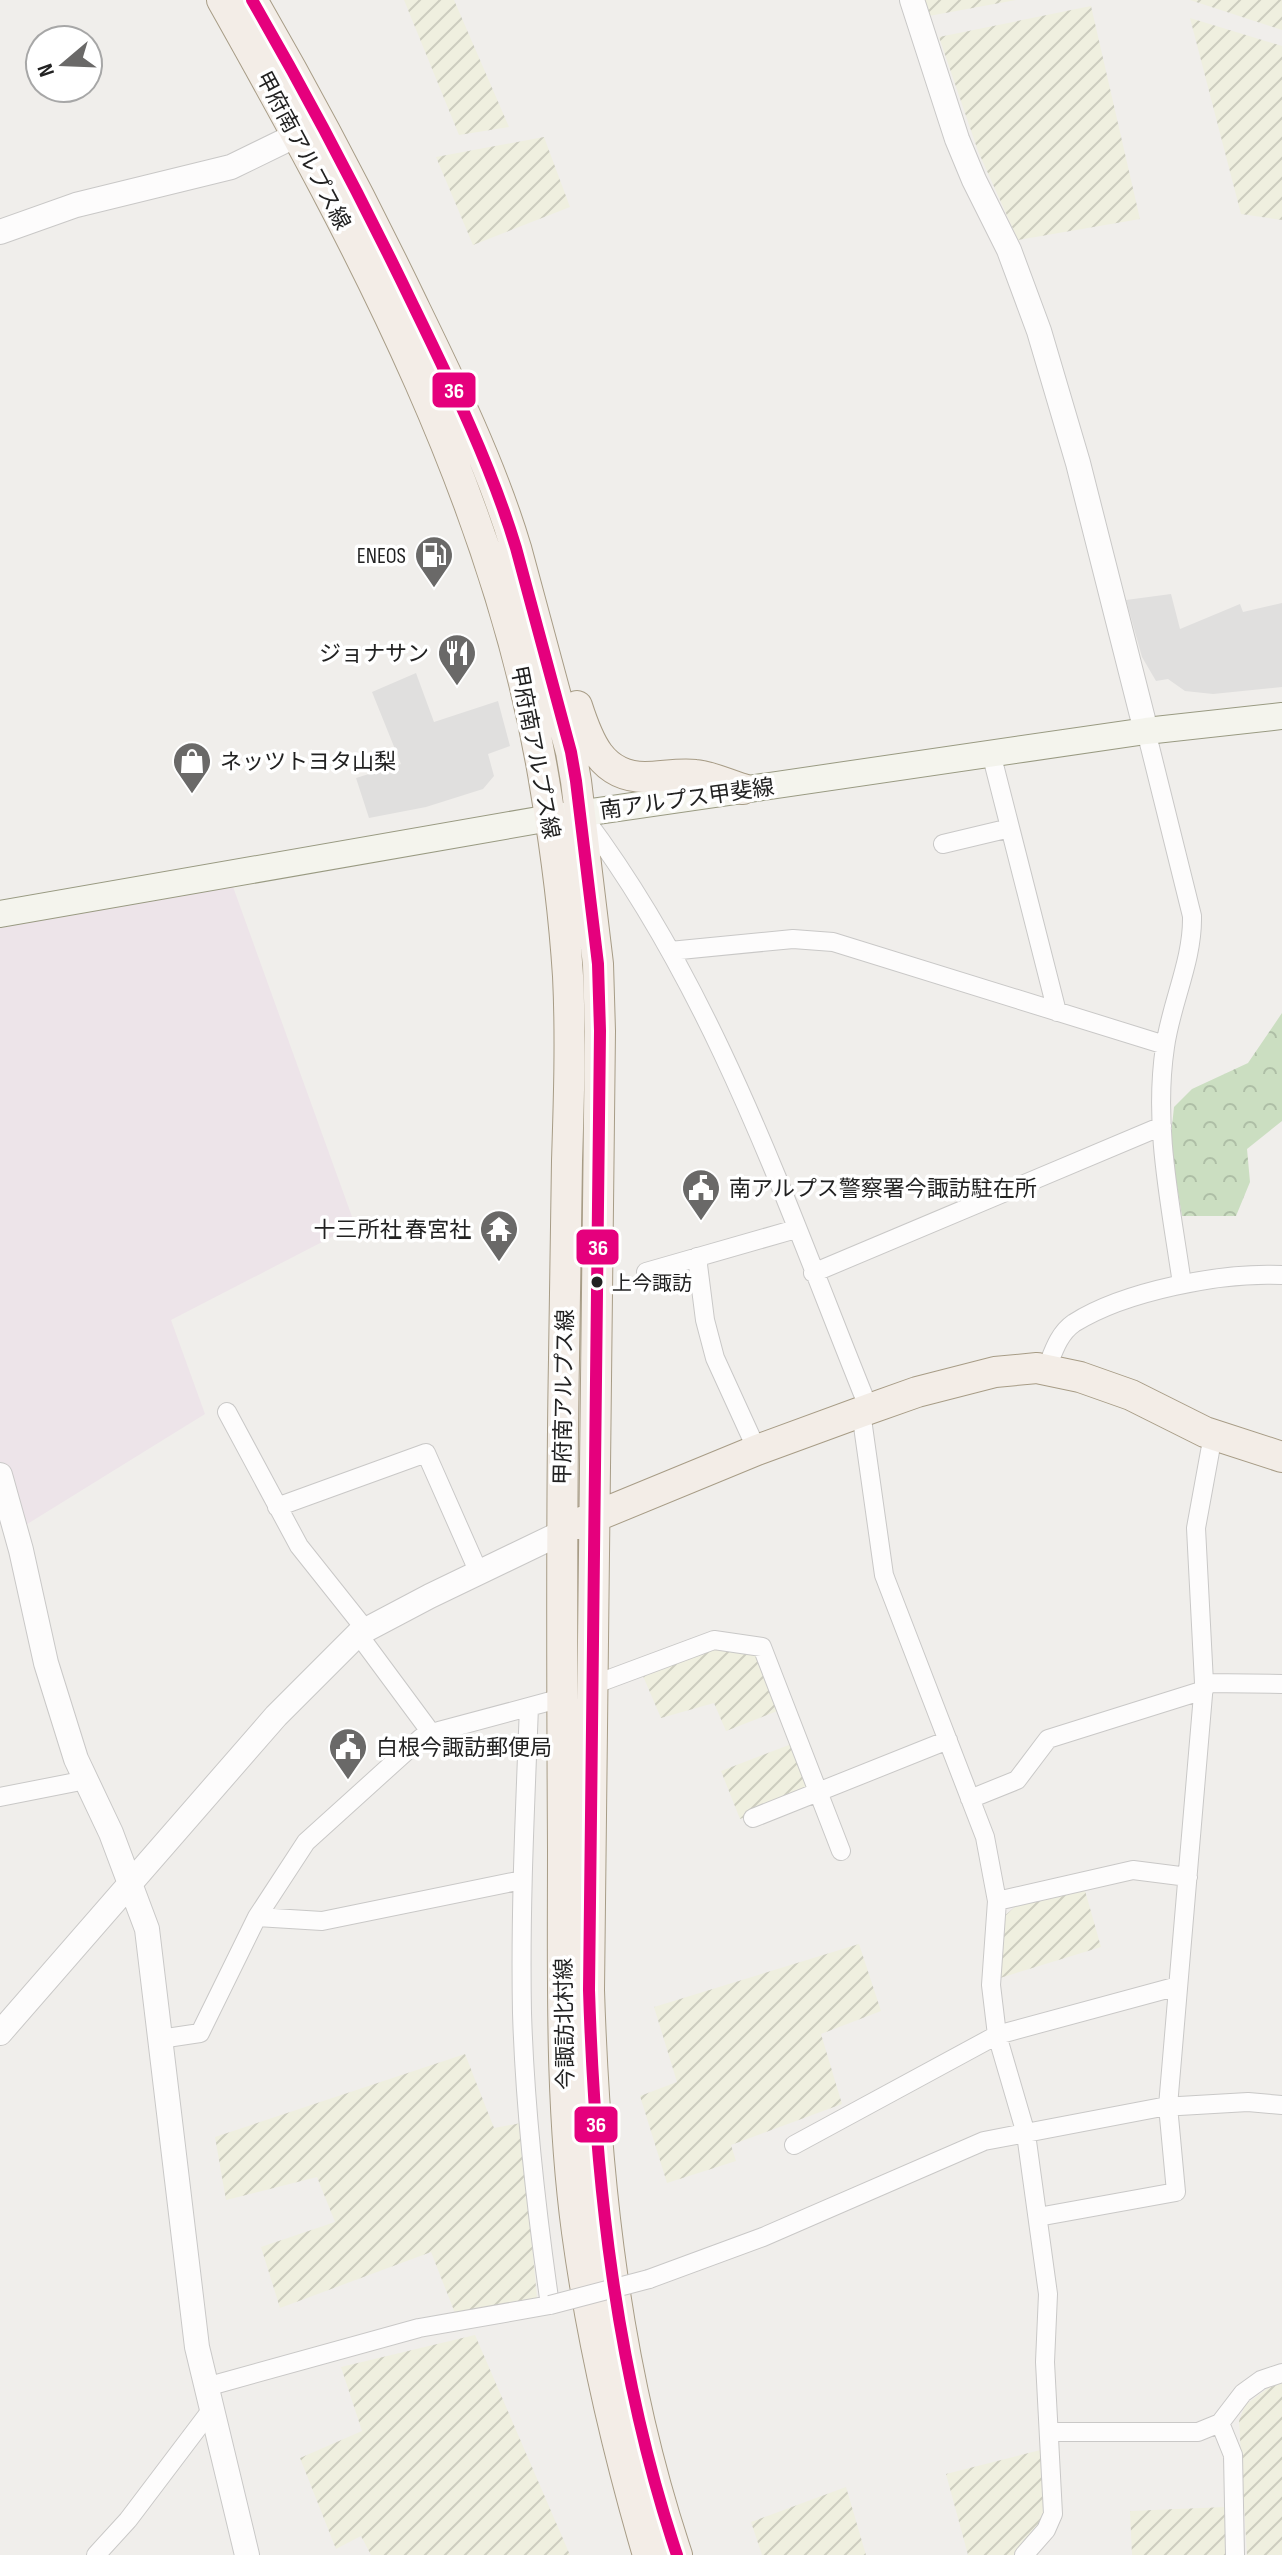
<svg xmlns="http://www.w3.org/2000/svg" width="1282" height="2555" viewBox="0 0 1282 2555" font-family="'Sofia Sans Condensed','Noto Sans JP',sans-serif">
<defs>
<pattern id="farmland-furrows" width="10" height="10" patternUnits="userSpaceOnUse" patternTransform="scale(2)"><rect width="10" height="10" fill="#efefdf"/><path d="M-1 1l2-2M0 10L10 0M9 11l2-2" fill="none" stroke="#cdcdbf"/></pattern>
<pattern id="forest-crowns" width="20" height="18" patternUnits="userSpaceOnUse" patternTransform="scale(2)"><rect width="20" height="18" fill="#cbdec1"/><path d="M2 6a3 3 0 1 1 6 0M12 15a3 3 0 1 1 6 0" fill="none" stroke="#aebea6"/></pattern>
</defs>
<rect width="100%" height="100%" fill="#f0eeeb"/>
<path fill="#ede4e9" d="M 228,873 L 355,1225 L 171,1320 L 205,1414 L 16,1531 L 0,1485 L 0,921 Z"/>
<path fill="url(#farmland-furrows)" d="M 404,0 L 454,0 L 509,127 L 459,135 Z
M 924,0 L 1016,0 L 929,16 Z
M 1190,0 L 1282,0 L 1282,30 Z
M 1091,6 L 1140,219 L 1018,240 L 978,151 L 939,37 Z
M 1190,18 L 1282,46 L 1282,220 L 1241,214 Z
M 544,137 L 570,207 L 473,245 L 436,157 Z
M 716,1647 L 760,1656 L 780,1710 L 726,1731 L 714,1703 L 661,1718 L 643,1676 Z
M 794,1743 L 813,1790 L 740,1819 L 721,1771 Z
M 1084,1887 L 1101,1947 L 1000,1978 L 1002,1918 L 1023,1900 Z
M 859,1944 L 881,2011 L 821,2034 L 842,2104 L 731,2145 L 736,2161 L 667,2183 L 640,2096 L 677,2082 L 654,2007 Z
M 465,2054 L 494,2128 L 521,2123 L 537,2298 L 455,2313 L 431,2252 L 280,2308 L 261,2247 L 335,2222 L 317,2177 L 226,2200 L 215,2137 Z
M 475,2335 L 570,2555 L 371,2555 L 361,2536 L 336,2549 L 300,2458 L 362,2431 L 341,2367 Z
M 1282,2383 L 1282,2555 L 1247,2555 L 1239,2421 L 1245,2405 L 1268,2388 Z
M 1044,2449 L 1048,2513 L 1018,2555 L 968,2555 L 946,2474 Z
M 846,2487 L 866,2555 L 762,2555 L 751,2522 Z
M 1226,2507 L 1227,2555 L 1132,2555 L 1130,2511 Z"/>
<path fill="url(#forest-crowns)" d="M 1282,1013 L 1282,1121 L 1247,1149 L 1250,1182 L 1236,1216 L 1182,1216 L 1170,1145 L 1174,1107 L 1192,1089 L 1248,1063 Z"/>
<path fill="#e0dfde" d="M 1171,594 L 1180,629 L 1240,604 L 1243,612 L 1282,603 L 1282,687 L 1213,694 L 1185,691 L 1168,679 L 1156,681 L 1142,657 L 1126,600 Z
M 416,673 L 434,722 L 498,701 L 510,746 L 488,754 L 494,776 L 483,789 L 426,807 L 369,818 L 356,778 L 401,764 L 372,692 Z"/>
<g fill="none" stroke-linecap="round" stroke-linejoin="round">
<g stroke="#c9c8c7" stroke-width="20">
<path id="minor" d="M 1146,731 L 1192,916 C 1193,961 1171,1003 1165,1047 C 1153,1126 1171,1206 1182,1284
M 991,753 L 1057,1012
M 585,819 C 717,995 787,1207 869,1409
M 943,844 L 1010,828
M 670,951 L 793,939 L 833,942 L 1165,1045
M 697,1257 L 705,1320 L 715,1358 L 757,1450
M 646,1272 L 796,1229
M 813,1273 L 1162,1126
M 1046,1370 C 1053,1353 1058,1334 1074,1323 C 1125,1291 1222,1272 1282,1275
M 227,1412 L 299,1546 L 365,1629
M 861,1412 L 884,1575 L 985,1837 L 997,1901 L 991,1985 L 997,2035 L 1026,2134 L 1048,2294 L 1045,2362 L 1053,2514 L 1046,2530 L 1024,2555
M 277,1507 L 426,1453 L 479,1573
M 358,1634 L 432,1734
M 1204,1683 L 1282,1684
M 593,1685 L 714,1640 L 762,1647 L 841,1851
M 0,1797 L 86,1780
M 970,1799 L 1017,1780 L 1048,1739 L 1204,1690
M 753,1818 L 948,1740
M 997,1901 L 1133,1870 L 1188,1877
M 257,1917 L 322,1921 L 522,1880
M 160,2039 L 200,2033 L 257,1917 L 306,1842 L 421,1738 L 439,1731 L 562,1698
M 794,2145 L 997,2035 L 1178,1986
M 1038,2217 L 1176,2192 L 1168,2106 L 1204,1683 L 1196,1528 L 1213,1435
M 649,2279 L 763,2237 L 984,2141 L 1162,2107 L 1248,2102 L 1282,2105
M 206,2387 L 419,2328 L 550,2305 C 536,2208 525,2111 522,2013 C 520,1911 525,1809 529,1707
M 1220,2423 L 1233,2455 L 1235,2555
M 1049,2432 L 1198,2432 L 1220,2423 L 1243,2393 L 1261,2380 L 1282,2373
M 96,2555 L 128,2520 L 212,2409"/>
</g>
<g stroke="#c9c8c7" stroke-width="26">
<path id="tertiary" d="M 912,0 L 957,139 L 974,180 L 1009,250 L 1039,331 L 1078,463 L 1146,731
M 0,232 L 76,205 L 231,167 L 311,128
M 0,1475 L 21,1550 L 46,1663 L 76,1759 L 111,1833 L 147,1929 L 197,2347 L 247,2555
M 0,2033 L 276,1716 L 358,1634 L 430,1596 L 561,1533"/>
</g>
<g stroke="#999a82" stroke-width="28">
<path id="secondary" d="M 0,914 L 550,818 L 1146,731 L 1282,716"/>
</g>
<g stroke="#a79c86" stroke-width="32">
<path id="primary" d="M 222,0 C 362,249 501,506 546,792 C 556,852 564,914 568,976 C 571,1037 569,1099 567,1161 C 566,1227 565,1293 564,1359 C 561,1523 562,1686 563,1849 C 563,1977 560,2105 577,2232 C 592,2342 617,2449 648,2555
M 252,0 C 310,100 364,203 414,307 C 452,385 491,465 516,548 L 571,752 L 576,781 L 598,964 L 600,1031 L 589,1990 C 595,2181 616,2373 677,2555
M 577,706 C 588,740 601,777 645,777 C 661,777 679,773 695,775 C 711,776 728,785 743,789
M 577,1524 L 757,1450 L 869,1409 L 917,1392 L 995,1372 L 1037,1368 L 1080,1377 L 1131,1395 L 1205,1432 L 1282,1457"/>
</g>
<use href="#minor" stroke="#fdfcfc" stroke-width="18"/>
<use href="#tertiary" stroke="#fdfcfc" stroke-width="24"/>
<use href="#secondary" stroke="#f4f4ed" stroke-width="26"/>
<use href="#primary" stroke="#f3ede7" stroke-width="30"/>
<g stroke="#c9c8c7" stroke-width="20" stroke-linecap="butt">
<path id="minor-bridge" d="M 550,2305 L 649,2279"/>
</g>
<use href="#minor-bridge" stroke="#fdfcfc" stroke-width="18"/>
<g stroke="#fff" stroke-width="18">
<path id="bus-1" d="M 252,0 C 310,100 364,203 414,307 C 452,385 491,465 516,548 L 571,752 L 576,781 L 598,964 L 600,1031 L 589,1990 C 595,2181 616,2373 677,2555"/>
</g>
<use href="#bus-1" stroke="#e5007d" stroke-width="12"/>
</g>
<defs>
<g id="fuel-pin" transform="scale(2)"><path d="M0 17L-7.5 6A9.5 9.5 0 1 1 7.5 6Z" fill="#6a6968" stroke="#fff"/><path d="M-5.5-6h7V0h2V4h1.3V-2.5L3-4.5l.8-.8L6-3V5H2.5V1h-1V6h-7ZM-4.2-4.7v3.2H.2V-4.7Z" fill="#fff"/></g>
<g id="restaurant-pin" transform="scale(2)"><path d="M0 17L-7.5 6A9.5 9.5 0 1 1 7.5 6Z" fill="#6a6968" stroke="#fff"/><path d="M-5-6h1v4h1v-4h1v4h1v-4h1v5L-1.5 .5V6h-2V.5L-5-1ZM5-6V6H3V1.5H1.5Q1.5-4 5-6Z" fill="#fff"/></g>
<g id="shop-pin" transform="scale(2)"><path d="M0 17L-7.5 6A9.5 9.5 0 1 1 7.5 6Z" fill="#6a6968" stroke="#fff"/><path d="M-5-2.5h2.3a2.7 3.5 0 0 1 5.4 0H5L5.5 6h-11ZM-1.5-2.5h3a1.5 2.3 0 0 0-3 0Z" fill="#fff"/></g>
<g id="civic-pin" transform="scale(2)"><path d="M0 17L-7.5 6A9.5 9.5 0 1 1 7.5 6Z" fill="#6a6968" stroke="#fff"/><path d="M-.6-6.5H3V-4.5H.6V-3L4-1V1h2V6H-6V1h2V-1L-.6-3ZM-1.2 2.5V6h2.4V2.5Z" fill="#fff"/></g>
<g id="temple-pin" transform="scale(2)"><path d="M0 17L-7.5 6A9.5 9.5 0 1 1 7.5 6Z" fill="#6a6968" stroke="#fff"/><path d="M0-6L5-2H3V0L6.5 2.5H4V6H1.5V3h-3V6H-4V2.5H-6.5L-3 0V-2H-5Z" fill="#fff"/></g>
</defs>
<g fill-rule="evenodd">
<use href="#fuel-pin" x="434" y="555"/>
<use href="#restaurant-pin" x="457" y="653"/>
<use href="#shop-pin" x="192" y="761"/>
<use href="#civic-pin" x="701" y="1188"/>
<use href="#temple-pin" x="499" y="1229"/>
<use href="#civic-pin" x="348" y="1747"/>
</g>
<circle fill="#222" stroke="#fff" stroke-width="3" cx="597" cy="1282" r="7"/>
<g text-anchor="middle" stroke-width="7" stroke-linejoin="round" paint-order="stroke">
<g font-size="20" fill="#222" stroke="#fff" text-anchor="start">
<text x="612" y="1290">上今諏訪</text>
</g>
<g font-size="22" fill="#222" stroke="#fff">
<text transform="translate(304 150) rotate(62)" y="8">甲府南アルプス線</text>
<text transform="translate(536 752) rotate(79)" y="8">甲府南アルプス線</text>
<text transform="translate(687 798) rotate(-8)" y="8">南アルプス甲斐線</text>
<text transform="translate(563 1397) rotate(-89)" y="8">甲府南アルプス線</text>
<text transform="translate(564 2024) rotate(-91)" y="8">今諏訪北村線</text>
</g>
<g font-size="22" fill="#222" stroke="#fff" text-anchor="end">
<text x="406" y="563">ENEOS</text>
<text x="429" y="661">ジョナサン</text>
<text x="220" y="769" text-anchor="start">ネッツトヨタ山梨</text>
<text x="729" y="1196" text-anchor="start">南アルプス警察署今諏訪駐在所</text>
<text x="471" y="1237">十三所社 春宮社</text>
<text x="376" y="1755" text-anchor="start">白根今諏訪郵便局</text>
</g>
</g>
<g stroke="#fff" stroke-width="3">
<rect x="431" y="371" width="46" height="38" rx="8" fill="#e5007d"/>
<rect x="575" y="1228" width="45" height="38" rx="8" fill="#e5007d"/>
<rect x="573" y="2105" width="46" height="39" rx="8" fill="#e5007d"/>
</g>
<g font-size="22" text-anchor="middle" font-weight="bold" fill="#fff">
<text x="454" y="398">36</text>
<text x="598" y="1255">36</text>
<text x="596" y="2132">36</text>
</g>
<g transform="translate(64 64) rotate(251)"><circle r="38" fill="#ffffff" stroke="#a7a7a7" stroke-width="2"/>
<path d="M0-6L14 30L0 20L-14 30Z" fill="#6a6968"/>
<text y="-12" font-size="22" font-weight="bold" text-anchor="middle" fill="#222222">N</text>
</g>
</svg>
